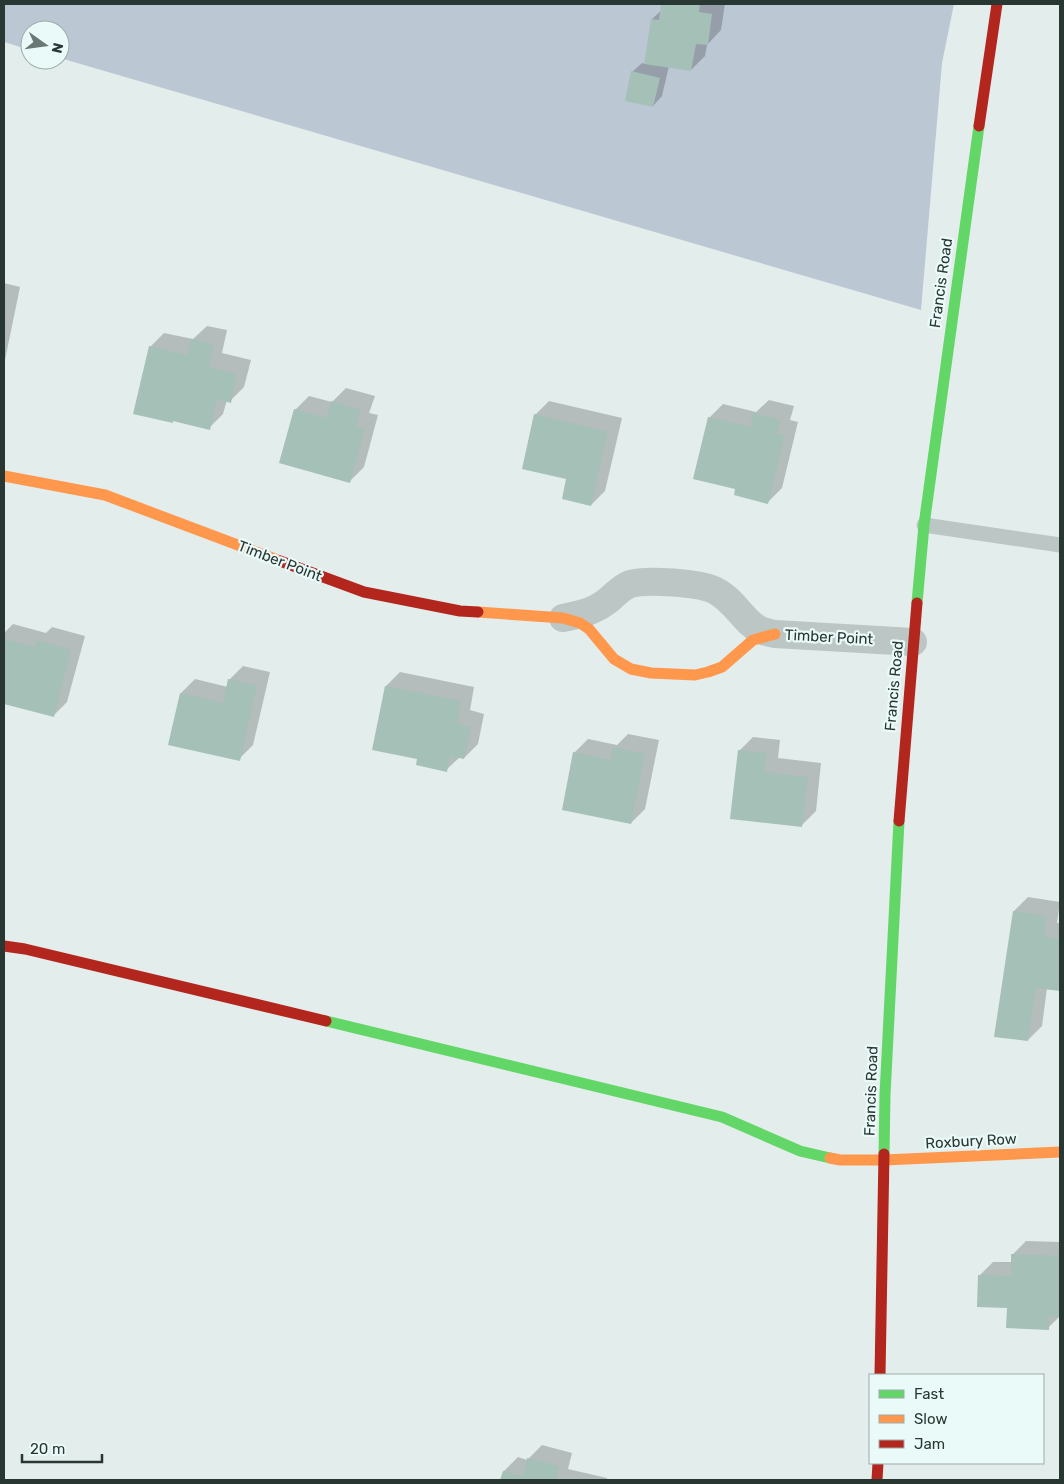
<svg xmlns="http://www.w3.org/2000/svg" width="1064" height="1484" viewBox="0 0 1064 1484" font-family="Rubik,sans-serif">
<rect width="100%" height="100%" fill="#e2edec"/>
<path fill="#bcc7d4" d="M 4,4 L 954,4 L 942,63 L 921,310 L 60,58 L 60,30 L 30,30 L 30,50 L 4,42 Z"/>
<path fill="#0003" d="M 663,4 L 725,4 L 721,30 L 707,45 L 705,56 L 691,70 L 669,66 L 662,96 L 653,106 L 632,72 L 642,63 L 646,64 L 652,19 L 662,10 Z
M 4,283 L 20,287 L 4,365 Z
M 207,326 L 227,330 L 222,353 L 251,360 L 244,387 L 230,401 L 227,400 L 223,414 L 209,428 L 174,420 L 172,422 L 150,347 L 164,333 L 193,339 Z
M 346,388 L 375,396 L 369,413 L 378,415 L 364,467 L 350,481 L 295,410 L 309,396 L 332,402 Z
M 769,400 L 794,406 L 790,420 L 798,422 L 782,488 L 768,502 L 736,488 L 709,418 L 723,404 L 756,412 Z
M 549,401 L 622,418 L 605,491 L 591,505 L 568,478 L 535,415 Z
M 13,624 L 46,633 L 52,627 L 85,636 L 67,702 L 53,716 L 4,702 L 4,633 Z
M 243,666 L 270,672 L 253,745 L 239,759 L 170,744 L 181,693 L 195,679 L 228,687 L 229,680 Z
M 400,672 L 474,687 L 470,710 L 484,714 L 478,744 L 464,758 L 460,757 L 446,770 L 419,758 L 373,749 L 386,686 Z
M 628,734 L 659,740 L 645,809 L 631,823 L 574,753 L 588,739 L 617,745 Z
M 753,737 L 780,740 L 778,758 L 821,763 L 816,811 L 802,825 L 739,751 Z
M 1028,897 L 1060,902 L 1057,923 L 1060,923 L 1060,990 L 1047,988 L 1042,1026 L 1028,1040 L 996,1035 L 1014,911 Z
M 1026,1241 L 1060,1242 L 1060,1316 L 1048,1328 L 1008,1307 L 979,1276 L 993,1262 L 1012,1262 L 1012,1255 Z
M 542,1445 L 572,1453 L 568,1469 L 607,1478 L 607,1480 L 501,1480 L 504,1471 L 518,1457 L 527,1460 Z"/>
<path fill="#a4c0b7" d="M 661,4 L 700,4 L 699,12 L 712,14 L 708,45 L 696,44 L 691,71 L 644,64 L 651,19 L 659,20 Z
M 631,71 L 660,78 L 653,107 L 625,101 Z
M 191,339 L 214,344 L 209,367 L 237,374 L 231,403 L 217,399 L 210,430 L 173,421 L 173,423 L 133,414 L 149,346 L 187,355 Z
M 331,401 L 361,410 L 356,427 L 365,429 L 350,483 L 279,463 L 294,409 L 326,418 Z
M 753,413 L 780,419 L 777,434 L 785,436 L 768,504 L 734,495 L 735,489 L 693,479 L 708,417 L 750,427 Z
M 534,414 L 608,432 L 591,506 L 562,499 L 566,479 L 522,469 Z
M 4,639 L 35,647 L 36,640 L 71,650 L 54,717 L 4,704 Z
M 228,679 L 257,686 L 240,761 L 168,745 L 180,693 L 223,703 Z
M 385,686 L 461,701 L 457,724 L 471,727 L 464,759 L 450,756 L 447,772 L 416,765 L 417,759 L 372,750 Z
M 613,747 L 645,754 L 631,824 L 562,810 L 573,752 L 610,760 Z
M 738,750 L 767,753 L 765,772 L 808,777 L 802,827 L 730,819 Z
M 1013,911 L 1047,916 L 1044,937 L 1060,939 L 1060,991 L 1036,988 L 1028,1041 L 994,1037 Z
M 1011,1254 L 1060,1256 L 1060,1317 L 1049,1316 L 1049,1330 L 1006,1328 L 1007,1308 L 977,1307 L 978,1275 L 1011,1276 Z
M 527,1458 L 559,1466 L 556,1480 L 500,1480 L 503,1471 L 523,1476 Z"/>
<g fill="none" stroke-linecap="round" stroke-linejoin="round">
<path stroke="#bbc6c5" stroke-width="15" d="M 924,525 L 1060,545"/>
<path stroke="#bbc6c5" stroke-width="28" d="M 563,618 C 578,615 593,612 606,602 C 614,596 620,588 630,584 C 646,579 700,583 714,590 C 735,600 743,622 760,630 C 765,632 770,633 775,634 L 913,642"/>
<path stroke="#63d668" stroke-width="11" d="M 917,603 L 924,525 L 979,126
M 326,1021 L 722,1117 L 800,1151 L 830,1158
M 884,1154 L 885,1095 L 899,821"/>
<path stroke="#ff974d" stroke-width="11" d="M 4,476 L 105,495 L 280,561
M 478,612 L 563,618 L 580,623 L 589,629 L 614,659 L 631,669 L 651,673 L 695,675 L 708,672 L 722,667 L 753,640 L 775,634
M 830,1158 L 840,1160 L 884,1160 L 1060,1152"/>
<path stroke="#b3261e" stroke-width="11" d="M 979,126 L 997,4
M 280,561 L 364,592 L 460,611 L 478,612
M 899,821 L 917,603
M 4,946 L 25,949 L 326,1021
M 880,1375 L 884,1154
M 877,1480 L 878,1463"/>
</g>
<g text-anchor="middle" stroke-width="4.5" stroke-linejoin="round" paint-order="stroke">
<g font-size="15" fill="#293733" stroke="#eafaf8">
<text transform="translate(941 283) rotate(-82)" y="5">Francis Road</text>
<text transform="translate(280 561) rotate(21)" y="5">Timber Point</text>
<text transform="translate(829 637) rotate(3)" y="5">Timber Point</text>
<text transform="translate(894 686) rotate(-85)" y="5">Francis Road</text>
<text transform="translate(871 1091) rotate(-88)" y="5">Francis Road</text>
<text transform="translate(971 1141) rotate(-3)" y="5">Roxbury Row</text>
</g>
</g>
<rect width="1064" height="1484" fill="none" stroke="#293733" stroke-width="10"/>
<rect x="869" y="1374" width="175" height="90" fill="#eafaf8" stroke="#9daca9"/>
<rect x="879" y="1390" width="25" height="8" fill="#63d668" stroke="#9daca9"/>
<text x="914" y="1399" font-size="15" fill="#293733">Fast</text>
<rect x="879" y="1415" width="25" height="8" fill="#ff974d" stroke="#9daca9"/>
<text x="914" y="1424" font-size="15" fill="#293733">Slow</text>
<rect x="879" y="1440" width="25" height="8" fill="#b3261e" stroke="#9daca9"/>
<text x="914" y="1449" font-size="15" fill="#293733">Jam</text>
<g transform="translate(45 45) rotate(104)"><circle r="24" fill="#eafaf8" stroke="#9daca9"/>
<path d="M0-4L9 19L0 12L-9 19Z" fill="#6a7774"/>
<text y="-8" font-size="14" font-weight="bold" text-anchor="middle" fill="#293733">N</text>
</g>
<path d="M22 1454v8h80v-8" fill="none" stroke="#293733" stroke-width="2.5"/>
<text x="30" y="1454" font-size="15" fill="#293733" stroke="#eafaf8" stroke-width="4" paint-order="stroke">20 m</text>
</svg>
